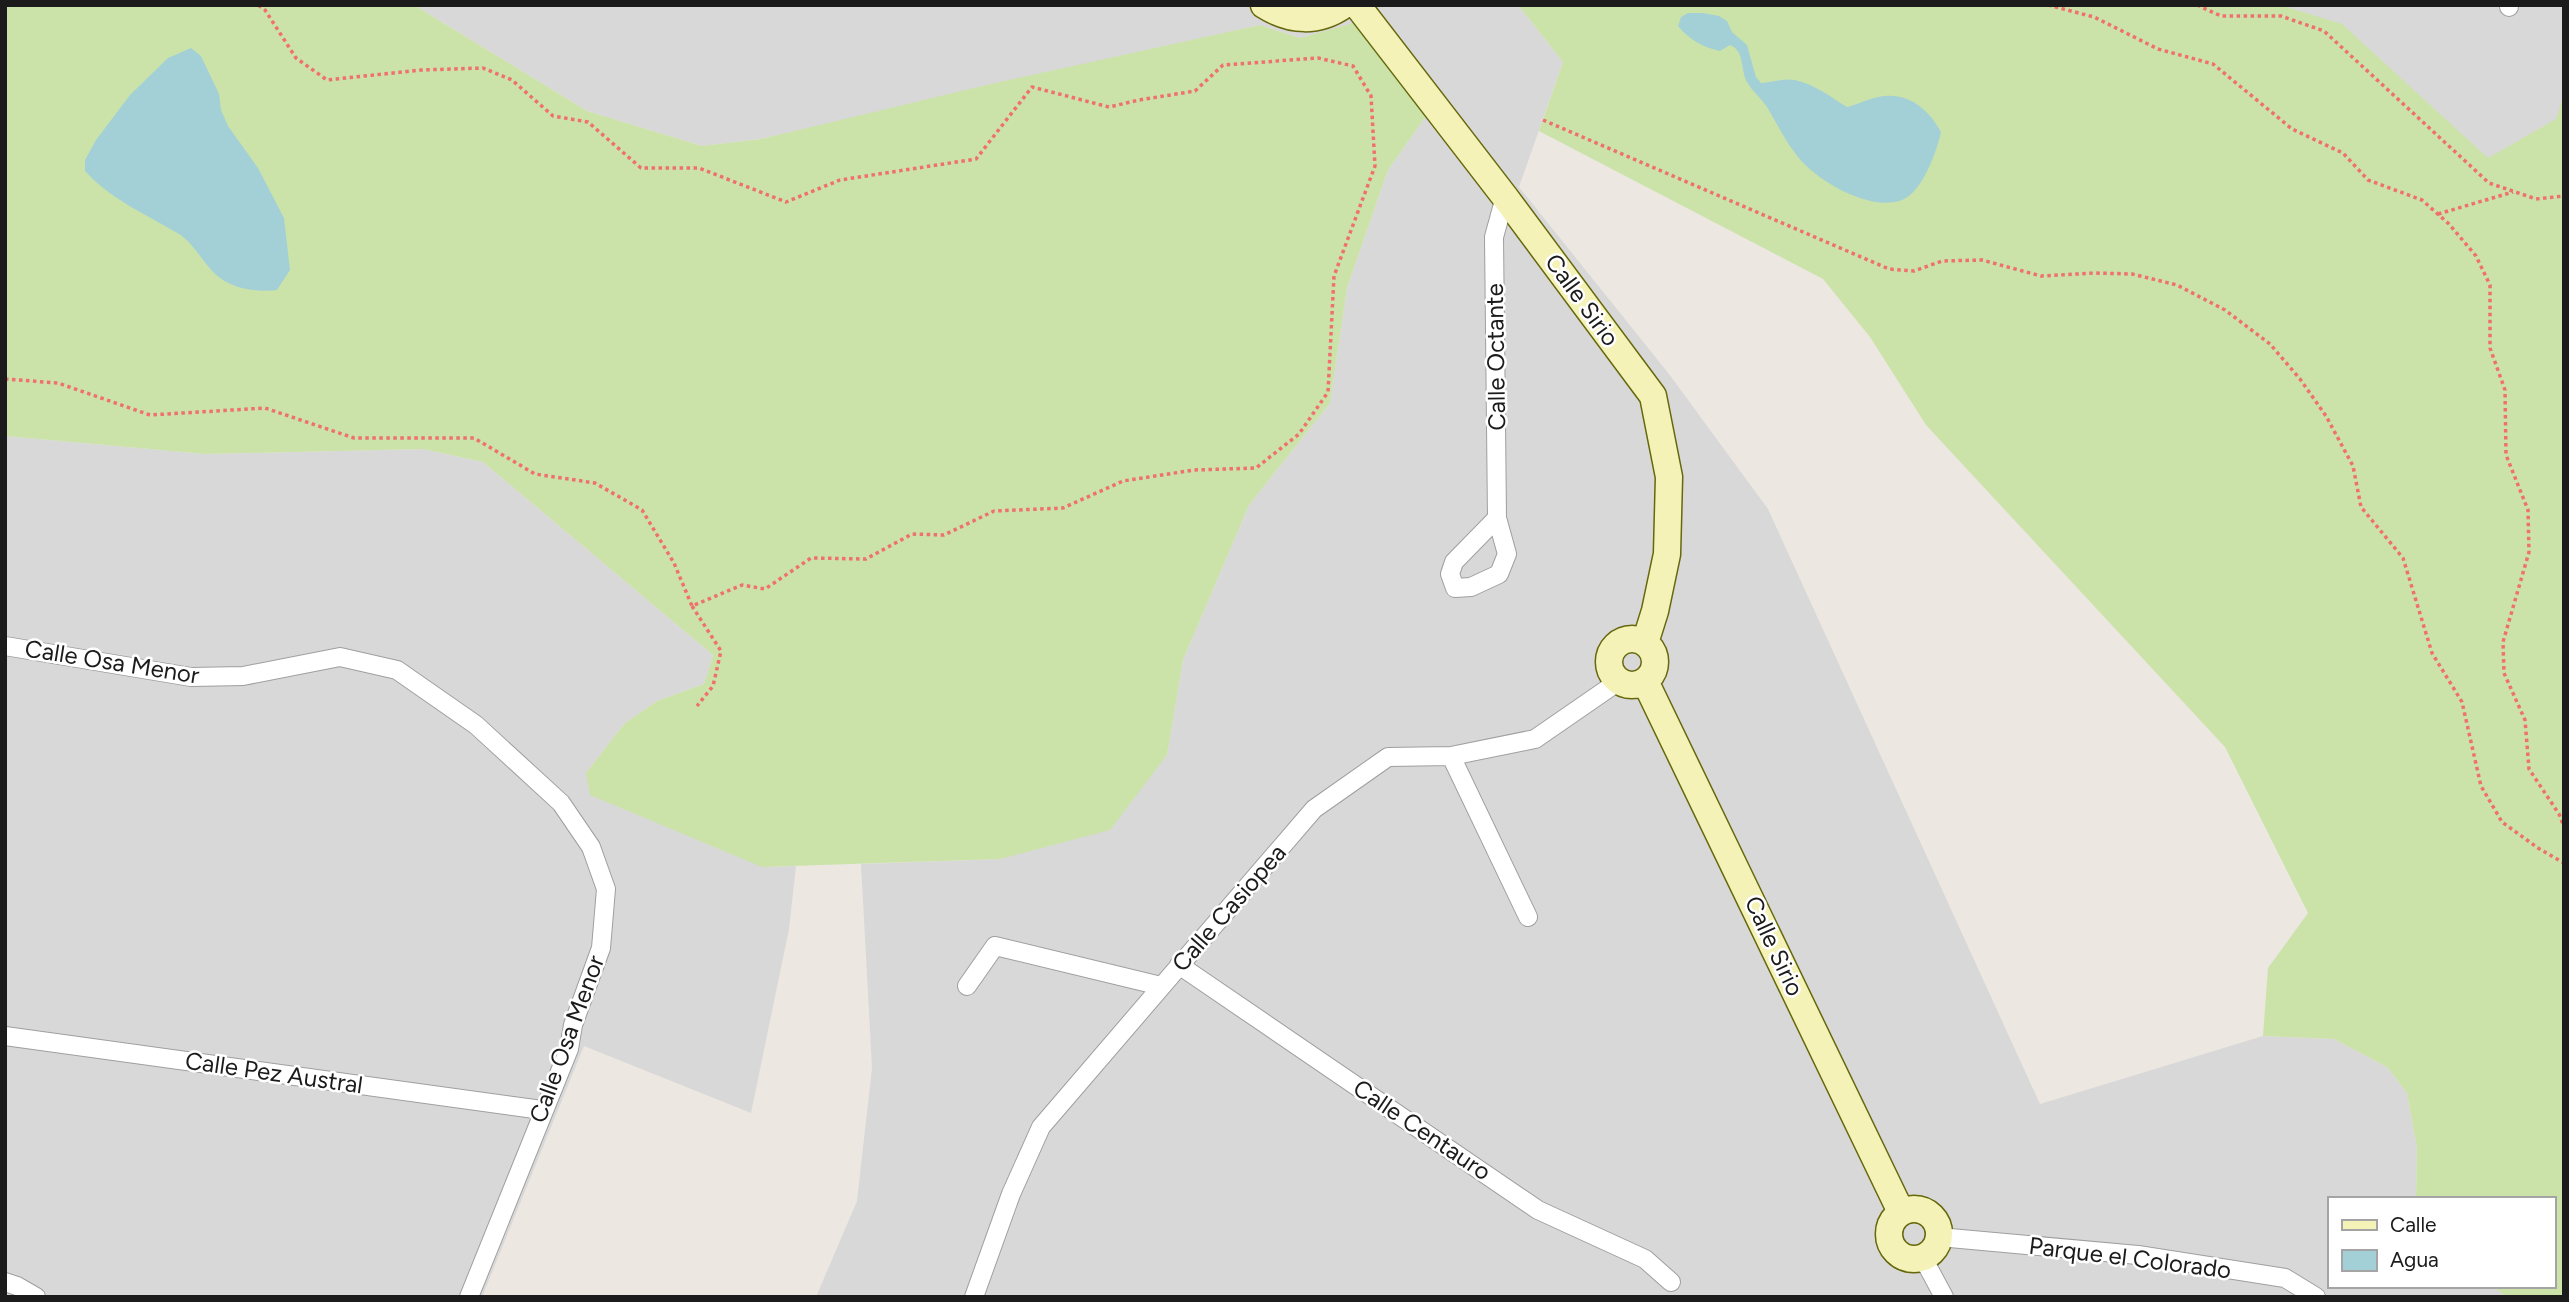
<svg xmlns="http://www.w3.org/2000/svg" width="2569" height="1302" viewBox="0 0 2569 1302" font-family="Figtree,sans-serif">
<rect width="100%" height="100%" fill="#ece7e1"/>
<path fill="#d9d8d8" d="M 414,5 L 1518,5 L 1563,62 L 1519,187 L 1669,374 L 1768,509 L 2040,1104 L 2263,1036 L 2334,1039 L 2387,1067 L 2407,1093 L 2417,1148 L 2416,1199 L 2329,1199 L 2329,1286 L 2493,1286 L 2506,1297 L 816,1297 L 857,1201 L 872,1068 L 861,864 L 1000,859 L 1167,755 L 1183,660 L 1249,505 L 1330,403 L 1347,288 L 1388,170 L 1428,113 L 1357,23 L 1300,38 L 1260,25 L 761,139 L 702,146 L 587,111 Z
M 2280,5 L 2564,5 L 2564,95 L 2557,119 L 2488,159 L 2342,25 Z
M 5,436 L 205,454 L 423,449 L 483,462 L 713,655 L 704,684 L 657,701 L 624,724 L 586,773 L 762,867 L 796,866 L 789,929 L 751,1113 L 584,1046 L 482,1297 L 5,1297 Z"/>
<path fill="#cbe3a9" d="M 5,5 L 414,5 L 587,111 L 702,146 L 761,139 L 995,83 L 1260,25 L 1300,38 L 1357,22 L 1428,113 L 1388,170 L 1347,288 L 1330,403 L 1249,505 L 1183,660 L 1167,755 L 1110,830 L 1000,859 L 762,867 L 590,795 L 586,773 L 624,724 L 657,701 L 704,684 L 713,655 L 483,462 L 423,449 L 205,454 L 5,436 Z
M 1518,5 L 2280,5 L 2342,24 L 2488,158 L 2556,119 L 2564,95 L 2564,1297 L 2506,1297 L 2493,1286 L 2553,1286 L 2553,1199 L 2416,1199 L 2417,1148 L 2407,1093 L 2387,1067 L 2334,1039 L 2263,1036 L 2268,968 L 2308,913 L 2225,747 L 1926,425 L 1870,337 L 1823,279 L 1539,131 L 1563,62 Z"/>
<path fill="#a3d0d7" d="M 1688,13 L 1703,13 L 1719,16 L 1727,21 L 1732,32 L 1747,45 L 1756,77 L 1761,83 C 1773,82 1784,78 1795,80 C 1814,84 1831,97 1847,107 C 1859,104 1872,97 1884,96 C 1910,93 1930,111 1941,132 C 1937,151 1922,193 1902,200 C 1871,212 1818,182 1798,157 C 1786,142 1777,124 1767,107 C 1761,98 1752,91 1747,82 C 1740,69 1745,51 1730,45 L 1720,51 C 1702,47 1690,40 1678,26 L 1681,17 Z
M 191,48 L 201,56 L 219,94 L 221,110 L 228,126 L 258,168 L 284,218 L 290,270 L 277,290 C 257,292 237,290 220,278 C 204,266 195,244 179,234 C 147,215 110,199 85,171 L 85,160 L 96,140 L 130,95 L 168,58 Z"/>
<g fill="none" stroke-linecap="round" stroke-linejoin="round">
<g stroke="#9f9f9f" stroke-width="20">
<path id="street" d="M 2509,5 L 2509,7
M 1497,518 L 1454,562 L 1450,574 L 1455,588 L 1471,587 L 1499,574 L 1507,554 L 1497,518 L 1494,237 L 1505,197
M 5,646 L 191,677 L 243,676 L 340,657 L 397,670 L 476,725 L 561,803 L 591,847 L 606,889 L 601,948 L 573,1025 L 569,1049 L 469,1297
M 1451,756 L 1528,917
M 1179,965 L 1538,1210 L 1645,1259 L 1671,1282
M 967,986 L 995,946 L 1161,986
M 5,1036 L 542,1110
M 1939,1237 L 2138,1255 L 2285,1278 L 2316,1297
M 1923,1258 L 1944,1297
M 5,1282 L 17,1286 L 36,1297
M 974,1297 L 1011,1194 L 1041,1127 L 1314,809 L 1388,757 L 1451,756 L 1535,739 L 1619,681"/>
</g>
<g stroke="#65680c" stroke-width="29">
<path id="secondary" d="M 1264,5 C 1291,22 1318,23 1344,5
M 1357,5 L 1505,197 L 1653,396 L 1669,477 L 1667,554 L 1655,611 L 1645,643
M1609 662a23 23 0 1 1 46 0a23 23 0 1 1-46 0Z
M 1645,681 L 1901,1212
M1889 1234a25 25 0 1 1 50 0a25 25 0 1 1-50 0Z"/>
</g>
<path stroke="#ef706e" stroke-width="3.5" stroke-dasharray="3.5 3.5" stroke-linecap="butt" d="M 2048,5 L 2094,17 L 2158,49 L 2213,64 L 2292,129 L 2343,153 L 2368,180 L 2422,200 L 2449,224 L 2476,256 L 2490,285 L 2490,348 L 2505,390 L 2506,455 L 2528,510 L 2529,552 L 2503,642 L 2504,673 L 2525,720 L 2529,769 L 2559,814 L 2564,827
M 2197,5 L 2221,16 L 2281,16 L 2324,31 L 2489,183 L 2536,199 L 2564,196
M 1543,120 L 1889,269 L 1914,271 L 1942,261 L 1982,260 L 2041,276 L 2095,273 L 2132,274 L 2177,285 L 2225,310 L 2270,344 L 2300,379 L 2326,416 L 2353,466 L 2361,507 L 2403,558 L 2432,653 L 2462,702 L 2481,786 L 2502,822 L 2538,848 L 2564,863
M 2438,214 L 2513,192
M 5,379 L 58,383 L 150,415 L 265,408 L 354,438 L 474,438 L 535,474 L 595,483 L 642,510 L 674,563 L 692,606 L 742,585 L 765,589 L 811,558 L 866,559 L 912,534 L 944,535 L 994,511 L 1063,508 L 1123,481 L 1194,470 L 1256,468 L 1299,434 L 1328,392 L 1334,276 L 1375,166 L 1371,96 L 1353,66 L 1318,58 L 1223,65 L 1195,91 L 1139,100 L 1109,107 L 1032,87 L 976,159 L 840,180 L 786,202 L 699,168 L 641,168 L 588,122 L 553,116 L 512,80 L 483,68 L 421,70 L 327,80 L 296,58 L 265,10 L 258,5
M 692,606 L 721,651 L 713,686 L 697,706"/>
<use href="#street" stroke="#fff" stroke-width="18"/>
<use href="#secondary" stroke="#f4f2b6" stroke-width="26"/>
</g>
<g text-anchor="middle" stroke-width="5" stroke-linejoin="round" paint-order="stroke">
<g font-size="24" fill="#1b1b1b" stroke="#fff">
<text transform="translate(1582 300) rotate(54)" y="8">Calle Sirio</text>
<text transform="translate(1496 357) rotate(-91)" y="8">Calle Octante</text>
<text transform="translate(112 662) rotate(9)" y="8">Calle Osa Menor</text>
<text transform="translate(1229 908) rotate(-49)" y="8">Calle Casiopea</text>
<text transform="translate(1774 946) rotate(65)" y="8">Calle Sirio</text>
<text transform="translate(567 1039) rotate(-70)" y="8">Calle Osa Menor</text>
<text transform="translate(274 1073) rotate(8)" y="8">Calle Pez Austral</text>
<text transform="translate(1422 1130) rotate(34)" y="8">Calle Centauro</text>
<text transform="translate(2130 1258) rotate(7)" y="8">Parque el Colorado</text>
</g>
</g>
<rect width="2569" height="1302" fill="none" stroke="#1b1b1b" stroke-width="14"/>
<rect x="2328" y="1197" width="228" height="91" fill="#ffffff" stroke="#a4a4a4" stroke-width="2"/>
<rect x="2342" y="1220" width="35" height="10" fill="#f4f2b6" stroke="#a4a4a4" stroke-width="2"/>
<text x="2390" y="1232" font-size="21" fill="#1b1b1b">Calle</text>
<rect x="2342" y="1250" width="35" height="21" fill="#a3d0d7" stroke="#a4a4a4" stroke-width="2"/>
<text x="2390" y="1267" font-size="21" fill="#1b1b1b">Agua</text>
</svg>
